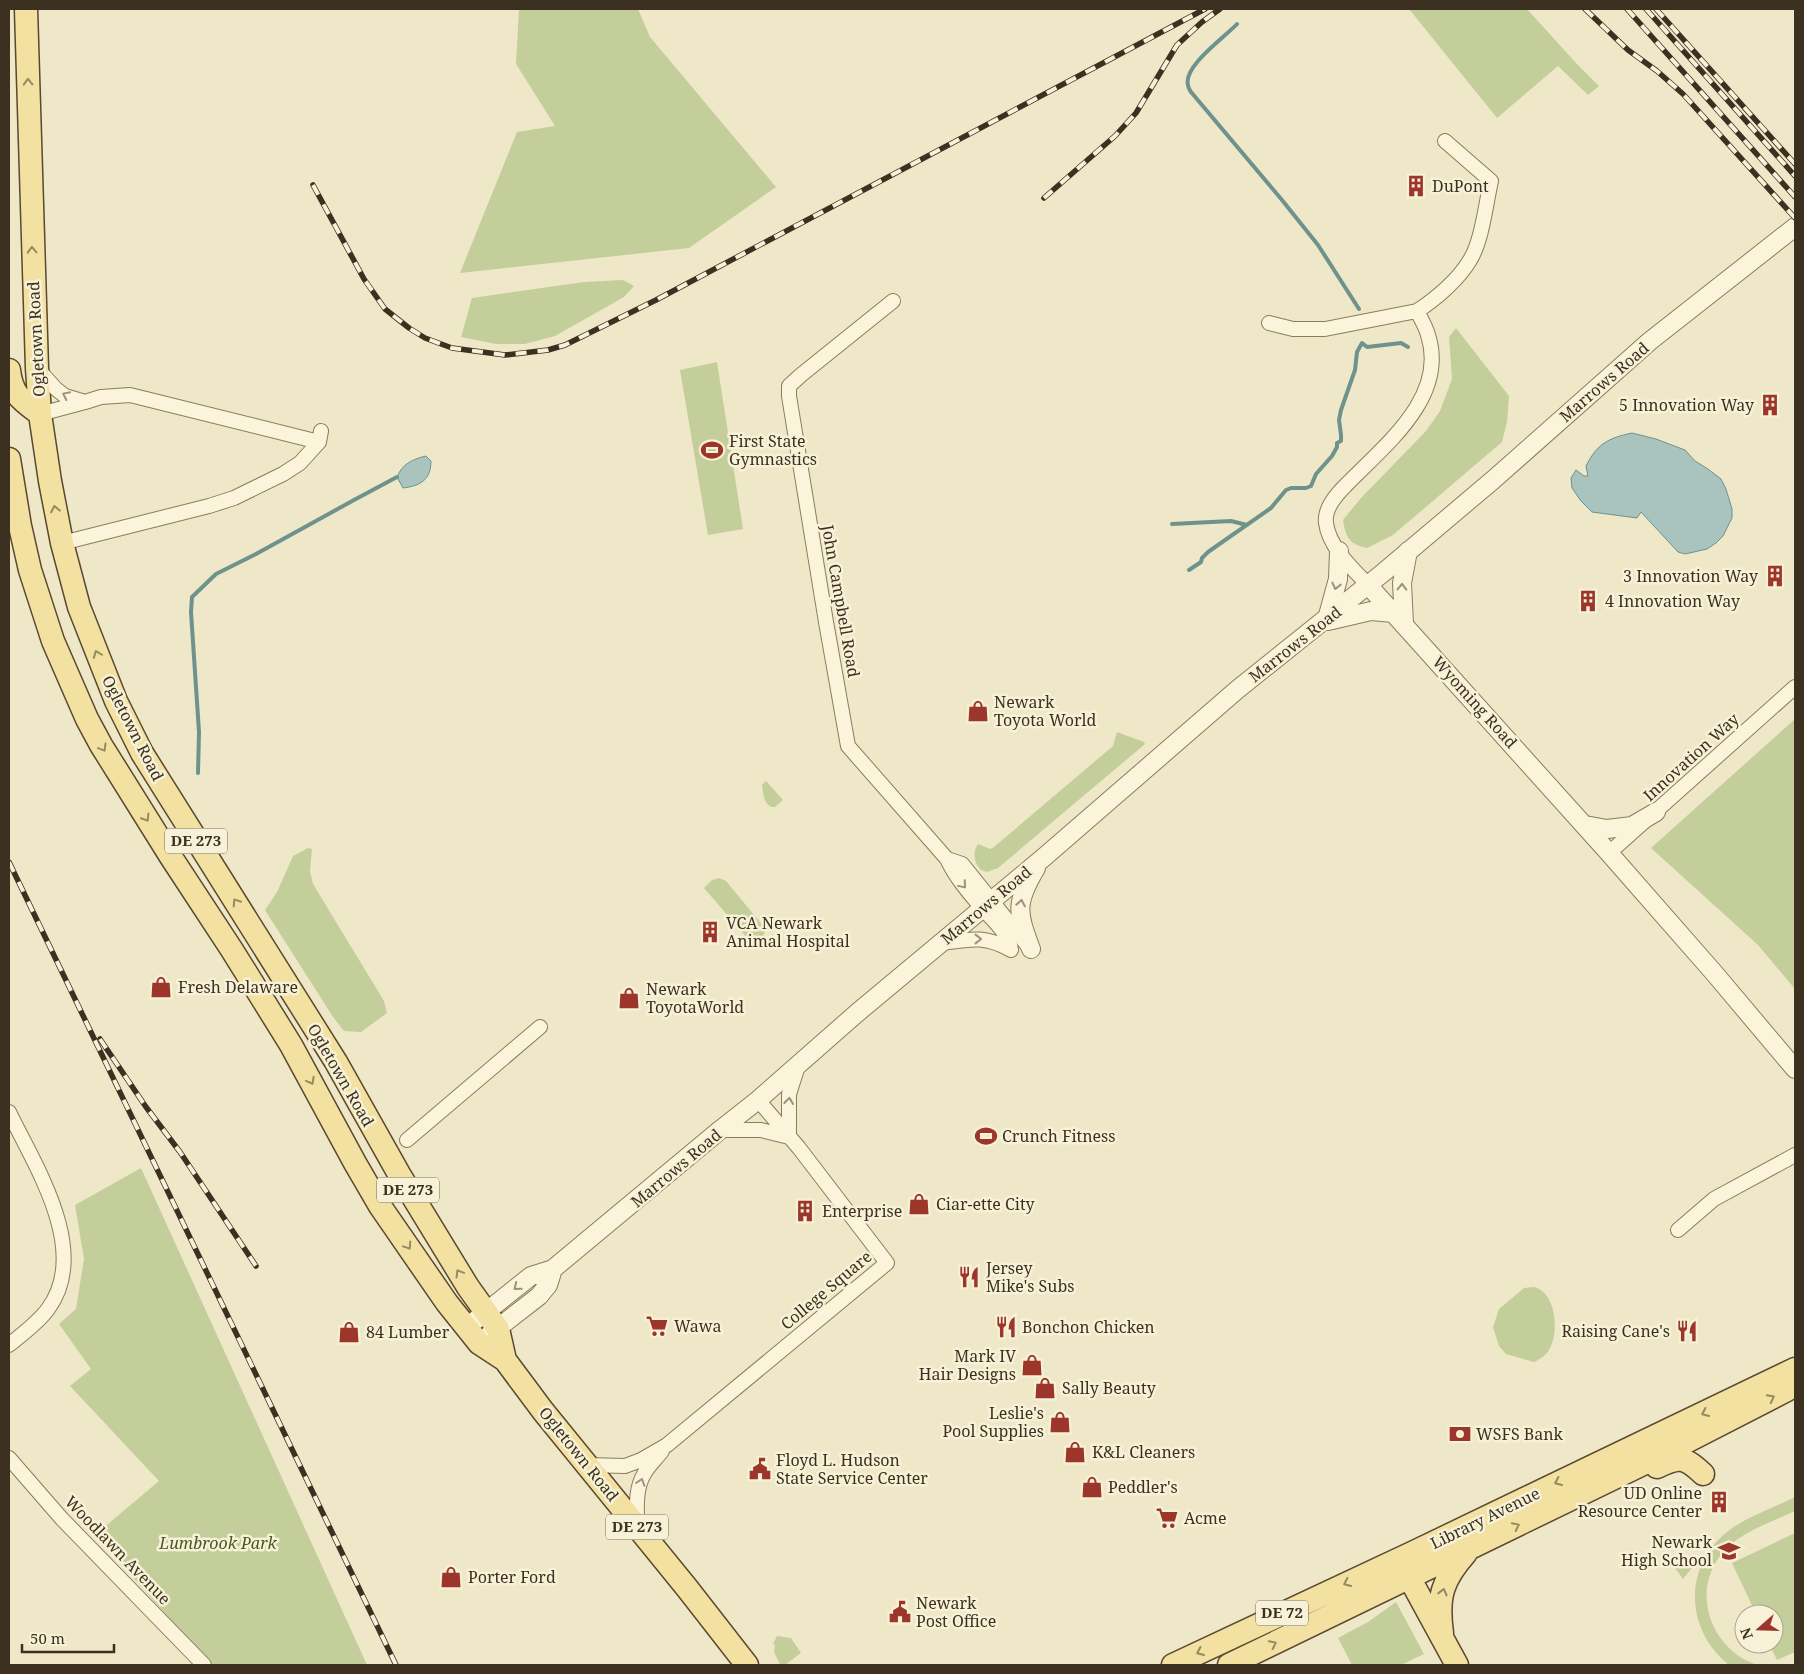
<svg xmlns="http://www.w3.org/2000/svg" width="1804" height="1674" viewBox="0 0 1804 1674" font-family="'Noto Serif',serif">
<rect width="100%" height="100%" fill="#efe8c8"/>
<path fill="#c3ce9b" d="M 519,9 L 638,9 L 650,37 L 776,187 L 689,248 L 460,273 L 517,132 L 555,126 L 516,64 Z
M 1409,9 L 1527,9 L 1576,63 L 1599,86 L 1588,95 L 1558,66 L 1497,118 Z
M 623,280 L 634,286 L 624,297 L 555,336 L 525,344 L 496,344 L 461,337 L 472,298 L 584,282 Z
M 1456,328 L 1509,396 L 1507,422 L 1502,442 L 1393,535 L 1367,548 C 1349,544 1346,538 1343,520 L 1361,498 L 1426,431 L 1440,411 L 1452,379 L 1449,337 Z
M 717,362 L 743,529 L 708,535 L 680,370 Z
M 1795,719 L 1795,989 L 1758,945 L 1651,848 Z
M 1117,732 L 1144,742 L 1145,744 L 998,868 L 987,872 L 981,870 C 974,862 972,853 978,844 L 990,849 L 994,847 L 1113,746 Z
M 766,781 L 783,800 L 775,807 L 771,807 C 764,803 763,794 762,785 Z
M 308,848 L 312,849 L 310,871 L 313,884 L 384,1001 L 387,1013 L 361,1032 L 344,1031 L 333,1017 L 265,910 L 277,892 L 293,856 Z
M 719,878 L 726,881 L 764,927 L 765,932 L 763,936 L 747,950 L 742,945 L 748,939 L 704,888 L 712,880 Z
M 141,1168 L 367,1665 L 211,1665 L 95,1535 L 159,1481 L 70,1386 L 91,1369 L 59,1324 L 76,1309 L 84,1259 L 75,1205 Z
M 1534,1287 C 1555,1292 1559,1328 1551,1346 C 1548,1354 1541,1359 1534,1362 L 1506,1354 L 1499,1346 L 1493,1327 L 1499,1309 L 1524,1288 Z
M 1795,1497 L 1795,1511 C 1772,1522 1743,1531 1725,1550 C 1689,1588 1709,1649 1757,1665 L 1729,1665 C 1686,1631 1682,1568 1727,1532 C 1746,1517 1773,1508 1795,1497 Z
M 1795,1533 L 1795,1652 L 1777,1660 L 1769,1644 L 1774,1644 L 1774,1614 L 1756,1614 L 1732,1563 Z
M 1664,1552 L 1668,1554 L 1668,1556 L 1695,1562 L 1691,1569 L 1683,1579 L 1667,1557 L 1662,1556 Z
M 1396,1602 L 1424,1654 L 1401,1665 L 1352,1665 L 1338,1638 L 1368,1622 Z
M 777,1636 L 791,1638 L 801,1653 L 785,1665 L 780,1664 L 774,1652 L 775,1645 L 773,1644 Z"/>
<path fill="#a9c3be" stroke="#6f928d" d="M 1632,433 L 1656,439 L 1685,450 L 1695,461 L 1708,469 L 1721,479 L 1726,489 L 1732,509 L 1732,518 L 1723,536 L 1716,543 L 1707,549 L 1685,554 L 1678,552 L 1641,512 L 1637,518 L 1592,512 L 1581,501 L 1572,488 L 1571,478 L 1576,470 L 1584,476 L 1588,476 L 1586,466 C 1597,444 1608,438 1632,433 Z
M 426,456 L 431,461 C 431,480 420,486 403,488 L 397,477 C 402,464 413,459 426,456 Z"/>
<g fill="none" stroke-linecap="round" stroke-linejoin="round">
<path stroke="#6f928d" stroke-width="4" d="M 1237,24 C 1225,37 1183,66 1188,85 C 1188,88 1190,90 1191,92 L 1282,200 L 1318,245 L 1359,309
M 1172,524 L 1231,521 L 1247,525
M 1189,570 L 1201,562 L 1202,558 L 1208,552 L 1271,508 L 1286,490 L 1291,488 L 1306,488 L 1311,486 L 1316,474 L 1332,456 L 1337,447 L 1337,443 L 1341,441 L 1341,435 L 1339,420 L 1341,410 L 1355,370 L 1357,352 L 1362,343 L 1367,347 L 1401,343 L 1408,347
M 198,773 L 199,732 L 191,612 L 192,597 L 216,574 L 256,554 L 354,500 L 397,477"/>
<g stroke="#8c7b5c" stroke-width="16">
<path id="minor" d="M 893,301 L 801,375 L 789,386 L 789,396 L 826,622 L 848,746 L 947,859 C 956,878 969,893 983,909 C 994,921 1009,934 1011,950
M 1269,323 L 1293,329 L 1325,329 L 1417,311 C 1436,299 1459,279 1470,260 C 1482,241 1486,203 1491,181 L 1445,141
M 37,368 L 56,389 L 65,396 L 85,402 L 40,414
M 85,402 L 101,397 L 130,395 L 319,442
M 62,543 L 209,506 L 234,498 L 283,474 L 300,463 L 319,442 L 321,431
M 1368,585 C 1352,568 1329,547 1326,523 C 1324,508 1337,494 1347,484 C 1385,445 1448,397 1428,335 C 1426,327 1421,319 1417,311
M 1609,853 L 1795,687
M 947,859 L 962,864 L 1028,946
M 942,943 C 970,939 985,935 1011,950
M 9,1112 C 35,1166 91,1251 48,1309 C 38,1323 22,1334 9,1345
M 720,1130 L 761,1130 L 789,1137 L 789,1094 L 798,1066
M 407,1140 L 540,1027
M 1678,1230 L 1714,1199 L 1795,1155
M 9,1458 L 62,1519 L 204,1665
M 587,1465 L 625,1466 L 641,1460 L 667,1445 L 887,1263 L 799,1148 L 758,1100
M 637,1526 C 637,1509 635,1489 644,1474 C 648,1466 656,1459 662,1451"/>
</g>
<g stroke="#8c7b5c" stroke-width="20">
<path id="tertiary" d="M 1368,585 L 1609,853 L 1715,974 L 1795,1069
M 1327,619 L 1338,579 L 1339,551
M 1328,621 L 1371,611 L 1394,613
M 1404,623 L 1402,583 L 1408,551
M 1585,825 L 1607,829 L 1632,826 L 1656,812
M 1031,949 C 1017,912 1015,903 1036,868
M 467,1327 L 531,1276 L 553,1269 L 720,1130 L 758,1100 L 857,1013 L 1043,858 L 1238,689 L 1384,572 L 1493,480 L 1650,341 L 1795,227
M 489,1335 L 539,1296 L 548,1285 L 553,1269"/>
</g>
<g stroke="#5a4830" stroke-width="25">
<path id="primary" d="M 26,9 L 37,368 L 40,414 L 50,481 L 62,543 L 79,607 L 116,701 L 142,753 L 336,1062 L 399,1174 L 468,1287 L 498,1329 L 505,1360
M 9,370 C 12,395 21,400 40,414
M 9,459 L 20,526 L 30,570 L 53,641 L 87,719 L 101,745 L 171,857 L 232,950 L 291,1045 L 355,1163 L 380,1206 L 447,1303 L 479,1343 L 505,1360 L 543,1411 L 687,1588 L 747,1665
M 1657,1467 C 1680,1456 1685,1457 1703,1474
M 1398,1568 L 1409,1577 L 1457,1665
M 1442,1633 C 1437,1597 1442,1580 1466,1553
M 1173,1665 L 1412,1553 L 1795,1369
M 1229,1665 L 1649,1461 L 1787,1390"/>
</g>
<use href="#minor" stroke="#faf4db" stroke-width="14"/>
<use href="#tertiary" stroke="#faf4db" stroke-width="18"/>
<use href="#primary" stroke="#f2e1a0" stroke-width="22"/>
<g stroke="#3c3120" stroke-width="5.5">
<path id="rail" d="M 1585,9 L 1628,50 L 1657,71 L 1683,94 L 1795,218
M 1627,9 L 1795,197
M 1646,9 L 1795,176
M 1656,9 L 1795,164
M 313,185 L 364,279 L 385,309 L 409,328 L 425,338 L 452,348 L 505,355 L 548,350 L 565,345 L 656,300 L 1205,9
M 1044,198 L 1115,136 L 1136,113 L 1177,45 L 1202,22 L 1220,9
M 9,862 L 396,1665
M 100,1039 L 146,1107 L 180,1152 L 256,1266"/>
</g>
<use href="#rail" stroke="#f7f1d7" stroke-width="4" stroke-dasharray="11" stroke-linecap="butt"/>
</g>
<defs><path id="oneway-chevron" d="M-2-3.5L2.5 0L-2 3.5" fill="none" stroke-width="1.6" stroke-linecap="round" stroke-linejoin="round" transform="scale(1.25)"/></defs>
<g stroke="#978960">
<use href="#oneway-chevron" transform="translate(28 82) rotate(-92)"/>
<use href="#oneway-chevron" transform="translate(32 250) rotate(-92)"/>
<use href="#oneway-chevron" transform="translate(55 509) rotate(-101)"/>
<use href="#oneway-chevron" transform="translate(97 654) rotate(-111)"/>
<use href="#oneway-chevron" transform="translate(103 748) rotate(59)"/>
<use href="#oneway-chevron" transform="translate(146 818) rotate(58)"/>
<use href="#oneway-chevron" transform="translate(236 902) rotate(-123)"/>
<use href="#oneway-chevron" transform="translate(311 1081) rotate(62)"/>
<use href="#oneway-chevron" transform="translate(408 1246) rotate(56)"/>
<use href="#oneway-chevron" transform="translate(459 1273) rotate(-121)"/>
<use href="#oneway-chevron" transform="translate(1771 1398) rotate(-27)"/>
<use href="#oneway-chevron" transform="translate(1705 1413) rotate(155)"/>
<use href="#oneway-chevron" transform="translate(1558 1482) rotate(155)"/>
<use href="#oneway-chevron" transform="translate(1516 1526) rotate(-26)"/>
<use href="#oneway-chevron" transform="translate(1347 1583) rotate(155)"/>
<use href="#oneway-chevron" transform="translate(1443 1592) rotate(-76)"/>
<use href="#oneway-chevron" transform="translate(1273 1644) rotate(-26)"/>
<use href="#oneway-chevron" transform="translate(1200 1652) rotate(155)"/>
</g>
<g stroke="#9b927e">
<use href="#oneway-chevron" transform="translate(66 395) rotate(-154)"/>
<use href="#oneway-chevron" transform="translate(1336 586) rotate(103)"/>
<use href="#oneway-chevron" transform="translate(1402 587) rotate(-89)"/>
<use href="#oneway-chevron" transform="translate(963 885) rotate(50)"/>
<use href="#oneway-chevron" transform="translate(1021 903) rotate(-80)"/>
<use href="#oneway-chevron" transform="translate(978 939)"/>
<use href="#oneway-chevron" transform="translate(789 1101) rotate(-84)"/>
<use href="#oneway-chevron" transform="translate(517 1287) rotate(141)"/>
<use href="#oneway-chevron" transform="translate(641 1482) rotate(-72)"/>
</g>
<defs>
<g id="building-bare" transform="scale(1.725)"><path d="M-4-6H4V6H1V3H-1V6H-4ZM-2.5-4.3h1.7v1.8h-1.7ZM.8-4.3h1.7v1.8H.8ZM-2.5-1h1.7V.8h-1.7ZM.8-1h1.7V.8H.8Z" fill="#9c362b" stroke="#f7f1d7" stroke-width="2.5" paint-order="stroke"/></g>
<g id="stadium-bare" transform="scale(1.725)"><path d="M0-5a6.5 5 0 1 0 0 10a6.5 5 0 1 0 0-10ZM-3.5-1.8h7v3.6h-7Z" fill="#9c362b" stroke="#f7f1d7" stroke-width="2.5" paint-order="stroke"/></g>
<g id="shop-bare" transform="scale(1.725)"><path d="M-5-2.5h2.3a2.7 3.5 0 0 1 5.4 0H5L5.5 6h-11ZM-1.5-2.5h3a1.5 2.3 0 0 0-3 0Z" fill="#9c362b" stroke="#f7f1d7" stroke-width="2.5" paint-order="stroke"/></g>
<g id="restaurant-bare" transform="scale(1.725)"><path d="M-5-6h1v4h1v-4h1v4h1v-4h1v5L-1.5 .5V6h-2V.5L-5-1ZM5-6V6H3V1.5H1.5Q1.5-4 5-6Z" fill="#9c362b" stroke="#f7f1d7" stroke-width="2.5" paint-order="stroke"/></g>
<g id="supermarket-bare" transform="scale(1.725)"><path d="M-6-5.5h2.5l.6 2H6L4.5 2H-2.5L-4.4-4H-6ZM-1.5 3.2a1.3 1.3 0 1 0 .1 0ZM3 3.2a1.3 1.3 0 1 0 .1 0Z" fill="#9c362b" stroke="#f7f1d7" stroke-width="2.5" paint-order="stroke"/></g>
<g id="bank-bare" transform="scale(1.725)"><path d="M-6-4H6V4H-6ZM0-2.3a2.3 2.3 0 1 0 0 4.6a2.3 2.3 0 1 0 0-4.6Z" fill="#9c362b" stroke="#f7f1d7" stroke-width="2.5" paint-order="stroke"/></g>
<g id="civic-bare" transform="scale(1.725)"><path d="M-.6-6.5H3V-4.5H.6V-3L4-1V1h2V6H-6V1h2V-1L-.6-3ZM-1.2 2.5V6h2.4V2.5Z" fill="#9c362b" stroke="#f7f1d7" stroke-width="2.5" paint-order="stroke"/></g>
<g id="school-bare" transform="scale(1.725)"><path d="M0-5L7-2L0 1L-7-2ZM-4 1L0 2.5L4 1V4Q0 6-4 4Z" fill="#9c362b" stroke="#f7f1d7" stroke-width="2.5" paint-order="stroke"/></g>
</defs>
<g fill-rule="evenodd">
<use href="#building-bare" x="1416" y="186"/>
<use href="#building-bare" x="1770" y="405"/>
<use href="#stadium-bare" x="712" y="450"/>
<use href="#building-bare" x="1775" y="576"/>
<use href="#building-bare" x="1588" y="601"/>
<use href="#shop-bare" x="978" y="711"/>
<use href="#building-bare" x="710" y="932"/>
<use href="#shop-bare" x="161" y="987"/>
<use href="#shop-bare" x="629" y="998"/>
<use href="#stadium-bare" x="986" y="1136"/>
<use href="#shop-bare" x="919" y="1204"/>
<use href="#building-bare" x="805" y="1211"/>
<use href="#restaurant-bare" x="969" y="1277"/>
<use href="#supermarket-bare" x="657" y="1326"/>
<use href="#restaurant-bare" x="1006" y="1327"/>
<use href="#restaurant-bare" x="1687" y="1331"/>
<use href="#shop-bare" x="349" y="1332"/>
<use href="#shop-bare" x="1032" y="1365"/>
<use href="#shop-bare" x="1045" y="1388"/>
<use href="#shop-bare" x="1060" y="1422"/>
<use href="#bank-bare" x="1460" y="1434"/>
<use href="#shop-bare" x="1075" y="1452"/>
<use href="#civic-bare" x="760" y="1469"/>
<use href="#shop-bare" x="1092" y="1487"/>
<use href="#building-bare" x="1719" y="1502"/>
<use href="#supermarket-bare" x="1167" y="1518"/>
<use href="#school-bare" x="1729" y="1551"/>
<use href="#shop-bare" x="451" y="1577"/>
<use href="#civic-bare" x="900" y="1612"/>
</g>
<g text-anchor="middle" stroke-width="5" stroke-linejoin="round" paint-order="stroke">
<g fill="#f7f1d7" stroke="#746b57" stroke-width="1">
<rect x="165" y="828.5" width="62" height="25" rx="4"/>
<rect x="377" y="1177.5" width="62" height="25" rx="4"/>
<rect x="606" y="1514.5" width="62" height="25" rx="4"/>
<rect x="1256" y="1600.5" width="52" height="25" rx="4"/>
</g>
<g font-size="15" font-weight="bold" fill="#3c3120">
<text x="196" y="846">DE 273</text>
<text x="408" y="1195">DE 273</text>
<text x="637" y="1532">DE 273</text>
<text x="1282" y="1618">DE 72</text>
</g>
<g font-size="16" fill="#3c3120" stroke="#f7f1d7" text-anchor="start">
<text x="1432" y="192">DuPont</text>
<text x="1754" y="411" text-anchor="end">5 Innovation Way</text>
<text x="729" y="447">First State<tspan x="729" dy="18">Gymnastics</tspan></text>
<text x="1758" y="582" text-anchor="end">3 Innovation Way</text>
<text x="1605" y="607">4 Innovation Way</text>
<text x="994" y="708">Newark<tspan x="994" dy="18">Toyota World</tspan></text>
<text x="726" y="929">VCA Newark<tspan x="726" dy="18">Animal Hospital</tspan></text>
<text x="178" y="993">Fresh Delaware</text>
<text x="646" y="995">Newark<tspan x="646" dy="18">ToyotaWorld</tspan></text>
<text x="1002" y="1142">Crunch Fitness</text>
<text x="936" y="1210">Ciar-ette City</text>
<text x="822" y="1217">Enterprise</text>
<text x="986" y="1274">Jersey<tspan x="986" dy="18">Mike's Subs</tspan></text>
<text x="674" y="1332">Wawa</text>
<text x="1022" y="1333">Bonchon Chicken</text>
<text x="1670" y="1337" text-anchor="end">Raising Cane's</text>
<text x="366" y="1338">84 Lumber</text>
<text x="1016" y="1362" text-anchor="end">Mark IV<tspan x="1016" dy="18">Hair Designs</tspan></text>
<text x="1062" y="1394">Sally Beauty</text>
<text x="1044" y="1419" text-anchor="end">Leslie's<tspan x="1044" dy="18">Pool Supplies</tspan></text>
<text x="1476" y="1440">WSFS Bank</text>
<text x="1092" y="1458">K&amp;L Cleaners</text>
<text x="776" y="1466">Floyd L. Hudson<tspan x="776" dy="18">State Service Center</tspan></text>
<text x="1108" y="1493">Peddler's</text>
<text x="1702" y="1499" text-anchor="end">UD Online<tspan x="1702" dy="18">Resource Center</tspan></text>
<text x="1184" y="1524">Acme</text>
<text x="1712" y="1548" text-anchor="end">Newark<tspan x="1712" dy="18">High School</tspan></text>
<text x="468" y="1583">Porter Ford</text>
<text x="916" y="1609">Newark<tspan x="916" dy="18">Post Office</tspan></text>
</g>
<g font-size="16" fill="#3c3120" stroke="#f7f1d7">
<text transform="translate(36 339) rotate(-93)" y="6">Ogletown Road</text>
<text transform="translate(1604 382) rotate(-41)" y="6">Marrows Road</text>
<text transform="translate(841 601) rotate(80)" y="6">John Campbell Road</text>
<text transform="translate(1295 644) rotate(-38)" y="6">Marrows Road</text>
<text transform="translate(1475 702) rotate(48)" y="6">Wyoming Road</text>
<text transform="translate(133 728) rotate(63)" y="6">Ogletown Road</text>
<text transform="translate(1691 757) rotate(-42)" y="6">Innovation Way</text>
<text transform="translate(986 905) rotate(-40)" y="6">Marrows Road</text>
<text transform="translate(341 1075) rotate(60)" y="6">Ogletown Road</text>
<text transform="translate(676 1168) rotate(-40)" y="6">Marrows Road</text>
<text transform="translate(826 1290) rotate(-40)" y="6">College Square</text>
<text transform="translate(579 1454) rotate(51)" y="6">Ogletown Road</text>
<text transform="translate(1485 1518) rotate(-26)" y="6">Library Avenue</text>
<text transform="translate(118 1550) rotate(46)" y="6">Woodlawn Avenue</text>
</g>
<g font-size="16" font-style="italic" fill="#475926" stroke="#f7f1d7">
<text x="218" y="1549">Lumbrook Park</text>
</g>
</g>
<rect width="1804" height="1674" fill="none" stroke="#3c3120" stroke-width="20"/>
<g transform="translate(1759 1629) rotate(250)"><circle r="24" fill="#f7f1d7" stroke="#aca48e"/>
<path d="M0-4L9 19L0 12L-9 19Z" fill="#9c362b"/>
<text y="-8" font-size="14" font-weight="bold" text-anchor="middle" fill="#3c3120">N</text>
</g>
<path d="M22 1644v8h92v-8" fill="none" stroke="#3c3120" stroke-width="2.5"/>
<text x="30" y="1644" font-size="15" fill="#3c3120" stroke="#f7f1d7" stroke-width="4" paint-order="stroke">50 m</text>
</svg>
